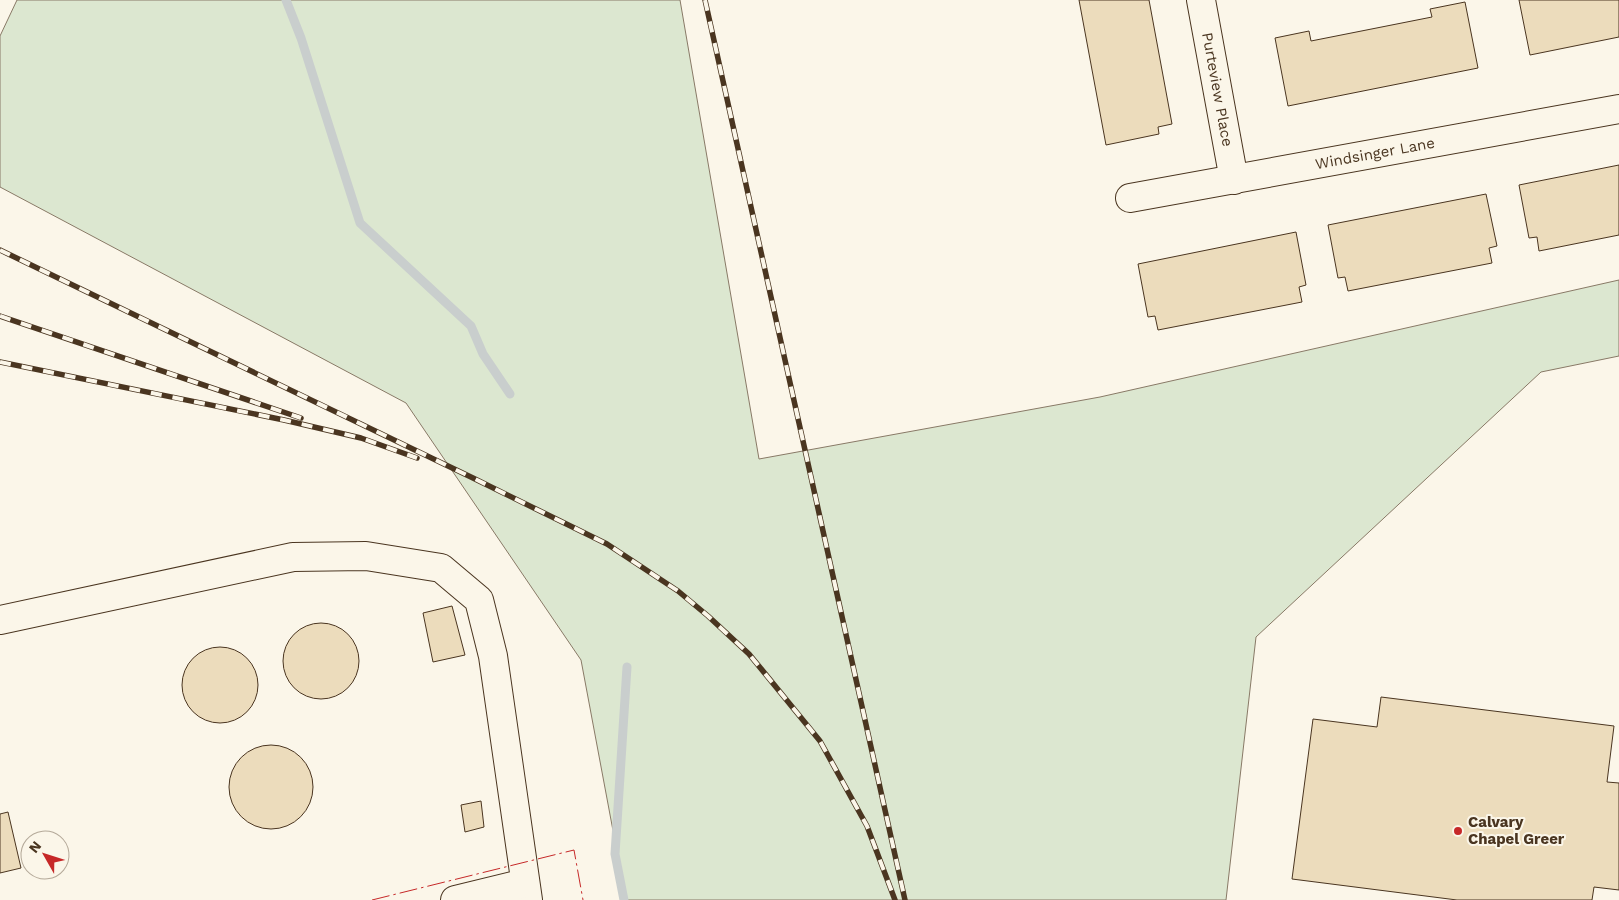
<svg xmlns="http://www.w3.org/2000/svg" width="1619" height="900" viewBox="0 0 1619 900" font-family="'Work Sans',sans-serif">
<rect width="100%" height="100%" fill="#fbf6e9"/>
<path fill="#dce7d0" stroke="#887966" d="M 17,0 L 680,0 L 759,459 L 1100,397 L 1619,280 L 1619,356 L 1541,372 L 1256,637 L 1226,900 L 626,900 L 581,660 L 406,403 L 0,187 L 0,36 Z"/>
<g fill="none" stroke-linecap="round" stroke-linejoin="round">
<path stroke="#c9cecd" stroke-width="9" d="M 286,0 L 301,38 L 360,223 L 471,326 L 483,354 L 510,394
M 624,900 L 615,854 L 627,667"/>
</g>
<path fill="#ecdcbc" stroke="#4a3520" d="M 1079,0 L 1149,0 L 1172,124 L 1158,127 L 1159,134 L 1106,145 Z
M 1519,0 L 1619,0 L 1619,37 L 1530,55 Z
M 1465,2 L 1478,68 L 1288,106 L 1275,38 L 1309,31 L 1311,41 L 1432,17 L 1430,9 Z
M 1619,165 L 1619,235 L 1539,251 L 1537,237 L 1529,238 L 1519,185 Z
M 1486,194 L 1497,246 L 1489,248 L 1492,263 L 1348,291 L 1345,277 L 1338,278 L 1328,225 Z
M 1296,232 L 1306,285 L 1299,287 L 1302,302 L 1158,330 L 1155,316 L 1148,317 L 1138,264 Z
M 452,606 L 465,655 L 433,662 L 423,613 Z
M283 661a38 38 0 1 1 76 0a38 38 0 1 1-76 0Z
M182 685a38 38 0 1 1 76 0a38 38 0 1 1-76 0Z
M 1381,697 L 1614,726 L 1607,782 L 1619,783 L 1619,890 L 1594,887 L 1592,900 L 1457,900 L 1292,879 L 1313,719 L 1377,727 Z
M229 787a42 42 0 1 1 84 0a42 42 0 1 1-84 0Z
M 481,801 L 484,827 L 465,832 L 461,805 Z
M 8,812 L 21,868 L 0,873 L 0,814 Z"/>
<g fill="none" stroke-linecap="round" stroke-linejoin="round">
<g stroke="#4a3520" stroke-width="30">
<g id="minor">
<path id="s1" d="M 1201,0 L 1234,180"/>
<path id="s2" d="M 1130,198 L 1619,109"/>
<path d="M 0,620 L 293,557 L 366,556 L 441,568 L 479,600 L 493,656 L 528,900"/>
<path d="M 455,900 L 525,883"/>
</g>
</g>
<use href="#minor" stroke="#fbf6e9" stroke-width="28"/>
<g stroke="#4a3520" stroke-width="5.5">
<path id="rail" d="M 705,0 L 905,900
M 0,250 L 473,478 L 607,544 L 678,591 L 708,616 L 749,654 L 820,741 L 867,826 L 895,900
M 0,316 L 301,418
M 0,362 L 284,420 L 361,438 L 417,458"/>
</g>
<use href="#rail" stroke="#fbf6e9" stroke-width="4" stroke-dasharray="11" stroke-linecap="butt"/>
<path stroke="#c62828" stroke-width="1" stroke-dasharray="18 4 2.5 4" stroke-linecap="butt" d="M 372,900 L 574,850 L 583,900"/>
</g>
<circle fill="#c62828" stroke="#fbf6e9" stroke-width="2" cx="1458" cy="831" r="5"/>
<g text-anchor="middle" stroke-width="4" stroke-linejoin="round" paint-order="stroke">
<g font-size="15" fill="#4a3520" stroke="#fbf6e9">
<text dy="5" stroke="none"><textPath href="#s1" startOffset="91">Purteview Place</textPath></text>
<text dy="5" stroke="none"><textPath href="#s2" startOffset="249">Windsinger Lane</textPath></text>
</g>
<g font-size="15" font-weight="bold" fill="#4a3520" stroke="#fbf6e9" text-anchor="start">
<text x="1468" y="827">Calvary<tspan x="1468" dy="17">Chapel Greer</tspan></text>
</g>
</g>
<g transform="translate(45 855) rotate(309)"><circle r="24" fill="#fbf6e9" stroke="#b4a999"/>
<path d="M0-4L9 19L0 12L-9 19Z" fill="#c62828"/>
<text y="-8" font-size="14" font-weight="bold" text-anchor="middle" fill="#4a3520">N</text>
</g>
</svg>
